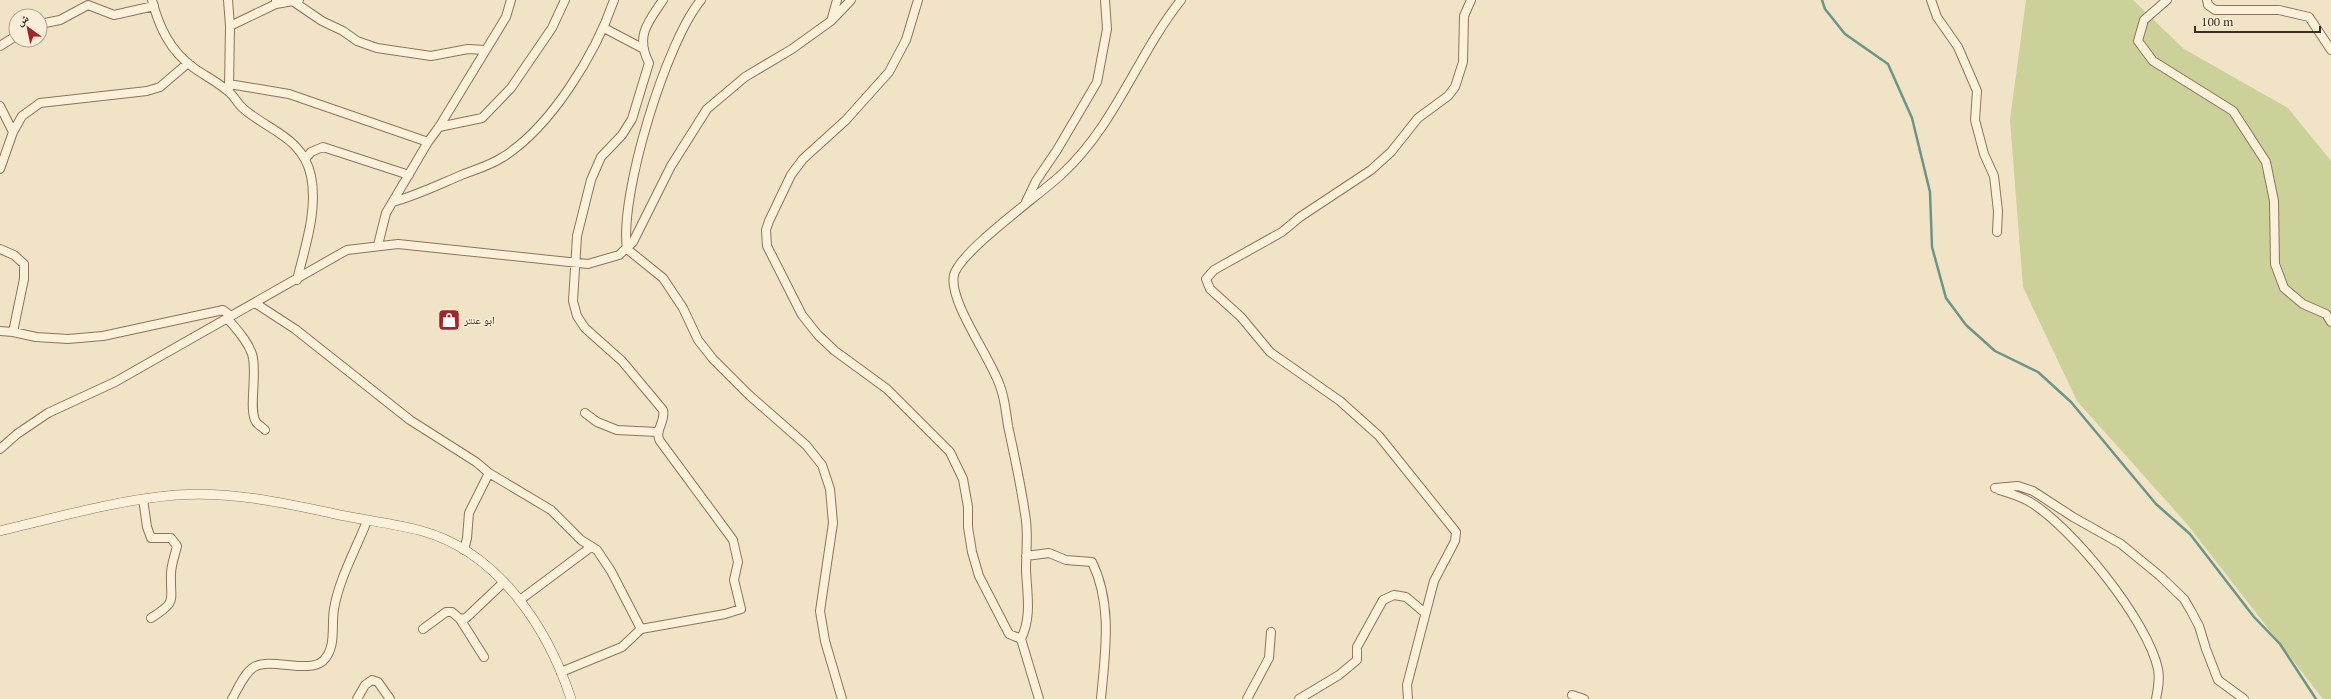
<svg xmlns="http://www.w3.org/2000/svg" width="2331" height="699" viewBox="0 0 2331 699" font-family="'PT Serif','Noto Naskh Arabic',serif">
<rect width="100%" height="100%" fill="#f1e3c6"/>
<path fill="#cbd198" d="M 2026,0 L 2133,0 L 2184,49 L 2288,108 L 2331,161 L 2331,699 L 2323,699 L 2187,524 L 2077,401 L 2023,287 L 2010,120 Z"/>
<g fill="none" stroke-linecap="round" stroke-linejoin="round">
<path stroke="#6d9489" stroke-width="2.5" d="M 1822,0 L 1825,9 L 1845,34 L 1888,64 L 1912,118 L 1930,192 L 1932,247 L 1946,298 L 1966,325 L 1995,351 L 2038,372 L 2071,402 L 2156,504 L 2190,534 L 2254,617 L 2280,644 L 2316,699"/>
<g stroke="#8e745a" stroke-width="10">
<path id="minor" d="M 152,0 C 159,27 170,51 194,68 C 205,76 218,82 229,92 C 235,97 238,105 245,110 C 270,131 303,138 311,176 C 318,210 305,247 297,280
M 228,0 L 230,26
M 701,0 C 666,42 619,196 627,249 L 663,278 L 683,308 L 698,340 L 713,359 L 749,395 L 806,445 L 822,465 L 830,489 L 833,523 L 820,611 L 825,641 L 842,699
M 918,0 L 906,40 L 889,72 L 846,120 L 803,159 L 791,175 L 769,221 L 766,230 L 767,246 L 802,315 L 818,335 L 835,351 L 887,389 L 950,452 L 963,479 L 968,507 L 968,527 L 972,552 L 979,576 L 1009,634 L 1021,639 L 1039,699
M 1931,0 L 1937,17 L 1958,47 L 1977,91 L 1975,120 L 1984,154 L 1994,176 L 1998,211 L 1997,232
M 2167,0 L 2144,20 L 2138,41 L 2153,61 L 2233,111 L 2266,162 L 2274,201 L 2275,264 L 2284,288 L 2303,304 L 2326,314 L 2331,322
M 2207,0 L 2208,5 L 2215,10 L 2279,10 L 2309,17 L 2331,50
M 294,2 L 322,21 L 343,31 L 357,41 L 377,48 L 431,56 L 468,49 L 485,50
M 276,4 L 299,0
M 832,18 L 837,0
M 40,24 L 60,20 L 88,5 L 114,15 L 154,6
M 604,28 L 642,48
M 0,46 L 16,36
M 229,84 L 289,94 L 428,142
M 229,89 L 230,26 L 276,4 L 276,0
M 0,106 L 13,132
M 439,127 L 482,118 L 511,88 L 552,28 L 565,0
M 306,158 L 311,152 L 323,147 L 409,175
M 0,169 L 13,132 L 22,116 L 40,103 L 147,91 L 160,87 L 188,63
M 393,202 C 418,195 440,184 464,174 C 477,169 491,165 503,157 C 551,127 596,53 614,0
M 1026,202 L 1036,181 L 1057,150 L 1097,82 L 1107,29 L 1105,0
M 378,245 L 386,213 L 428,142 L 439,127 L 506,17 L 511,0
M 0,249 L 14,255 L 24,264 L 24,279 L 13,332
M 255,303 L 295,329 L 410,420 L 476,462 L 489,473 L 469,513 L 467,538 L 464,550
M 228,319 C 237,330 247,340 252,354 C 258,372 248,409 256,422 C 259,425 263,428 265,430
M 0,331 L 13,332 L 36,337 L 68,339 L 103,336 L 223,310 L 231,316
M 585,413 L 597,422 L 617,430 L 657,432
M 0,449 L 17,434 L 48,413 L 115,382 L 347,250 L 398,244 L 588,264 L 619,255 L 633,242 L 671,166 L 707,109 L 745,77 L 792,49 L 831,21 L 851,0
M 489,473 L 551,510 L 581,540 L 597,550 L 611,571 L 641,629 L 622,647 L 561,672
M 1995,488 L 2018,486 L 2033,491 L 2073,517 L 2121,544 L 2160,576 L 2184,599 L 2191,611 L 2199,626 L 2206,649 L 2218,680 L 2244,699
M 1999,490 C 2009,493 2020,496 2030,502 C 2072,527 2148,621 2158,669 C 2160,679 2158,689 2156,699
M 143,499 L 147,527 L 151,538 L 171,538 L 177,546 C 175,555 171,565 171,574 C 170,602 178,601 151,618
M 1026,556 L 1049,553 L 1066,560 L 1092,562 C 1113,605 1105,653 1101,699
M 520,600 L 591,547
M 460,619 L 484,657
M 423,629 L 446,612 L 452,612 L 460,619 L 466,618 L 504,582
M 641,629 L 725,614 L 741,609 L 734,580 L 738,562 L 733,540 L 660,441 C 654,430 666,422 663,410 L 622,361 L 585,328 L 577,316 L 573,301 L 577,236 L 591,180 L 601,157 L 622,135 L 632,119 L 649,63 C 635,36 648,22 663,0
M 1021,639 C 1032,617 1027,593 1026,570 C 1026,554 1028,537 1026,521 C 1022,490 1015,458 1008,426 C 1006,413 1005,399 1000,386 C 991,358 948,301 954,275 C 960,251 1041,194 1062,174 C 1116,124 1136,57 1181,0
M 1572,695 L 1584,699
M 232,699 C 238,689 244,673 254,667 C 271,657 308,674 323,661 C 337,647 331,626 334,609 C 339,579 356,549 367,521
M 357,699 L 365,685 L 372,680 L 378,682 L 390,699
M 1247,699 L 1269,658 L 1271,632
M 1299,699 L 1339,675 L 1357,660 L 1357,647 L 1383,600 L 1394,595 L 1406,597 L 1425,613
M 1408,699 L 1407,685 L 1434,581 L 1455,541 L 1456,532 L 1379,436 L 1340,401 L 1270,352 L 1241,317 L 1210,289 L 1206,279 L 1214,270 L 1282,232 L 1300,217 L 1371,170 L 1391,152 L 1418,118 L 1448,96 L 1455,87 L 1463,62 L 1464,16 L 1471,0"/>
</g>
<g stroke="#8e745a" stroke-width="10">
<path id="tertiary" d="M 0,531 C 58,517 117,500 176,495 C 227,491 281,502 331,513 C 361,520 393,523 422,531 C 498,552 548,628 571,699"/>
</g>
<use href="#minor" stroke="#fbf0da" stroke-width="8"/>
<use href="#tertiary" stroke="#fbf0da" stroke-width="9"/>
</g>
<defs>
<g id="shop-square" transform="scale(1.15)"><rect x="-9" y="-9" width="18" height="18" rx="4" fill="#a1252a" stroke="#f8edd6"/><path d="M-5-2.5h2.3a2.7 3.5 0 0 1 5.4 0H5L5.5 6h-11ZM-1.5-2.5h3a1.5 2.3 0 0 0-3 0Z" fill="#fff"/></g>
</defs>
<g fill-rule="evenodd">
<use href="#shop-square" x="449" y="320"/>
</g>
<g text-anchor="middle" stroke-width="3" stroke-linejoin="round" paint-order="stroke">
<g font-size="11" fill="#3d2d1f" stroke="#f8edd6" text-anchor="start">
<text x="464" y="324">ابو عنتر</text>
</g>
</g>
<g transform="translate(28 28) rotate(327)"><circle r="19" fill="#f8edd6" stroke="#ada08d"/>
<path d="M0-3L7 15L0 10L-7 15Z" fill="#a1252a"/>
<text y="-6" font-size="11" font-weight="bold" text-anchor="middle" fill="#3d2d1f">ش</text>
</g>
<path d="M2195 26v6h125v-6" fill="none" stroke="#3d2d1f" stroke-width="2"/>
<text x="2201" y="26" font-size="12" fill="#3d2d1f" stroke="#f8edd6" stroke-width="3" paint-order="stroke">100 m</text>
</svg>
